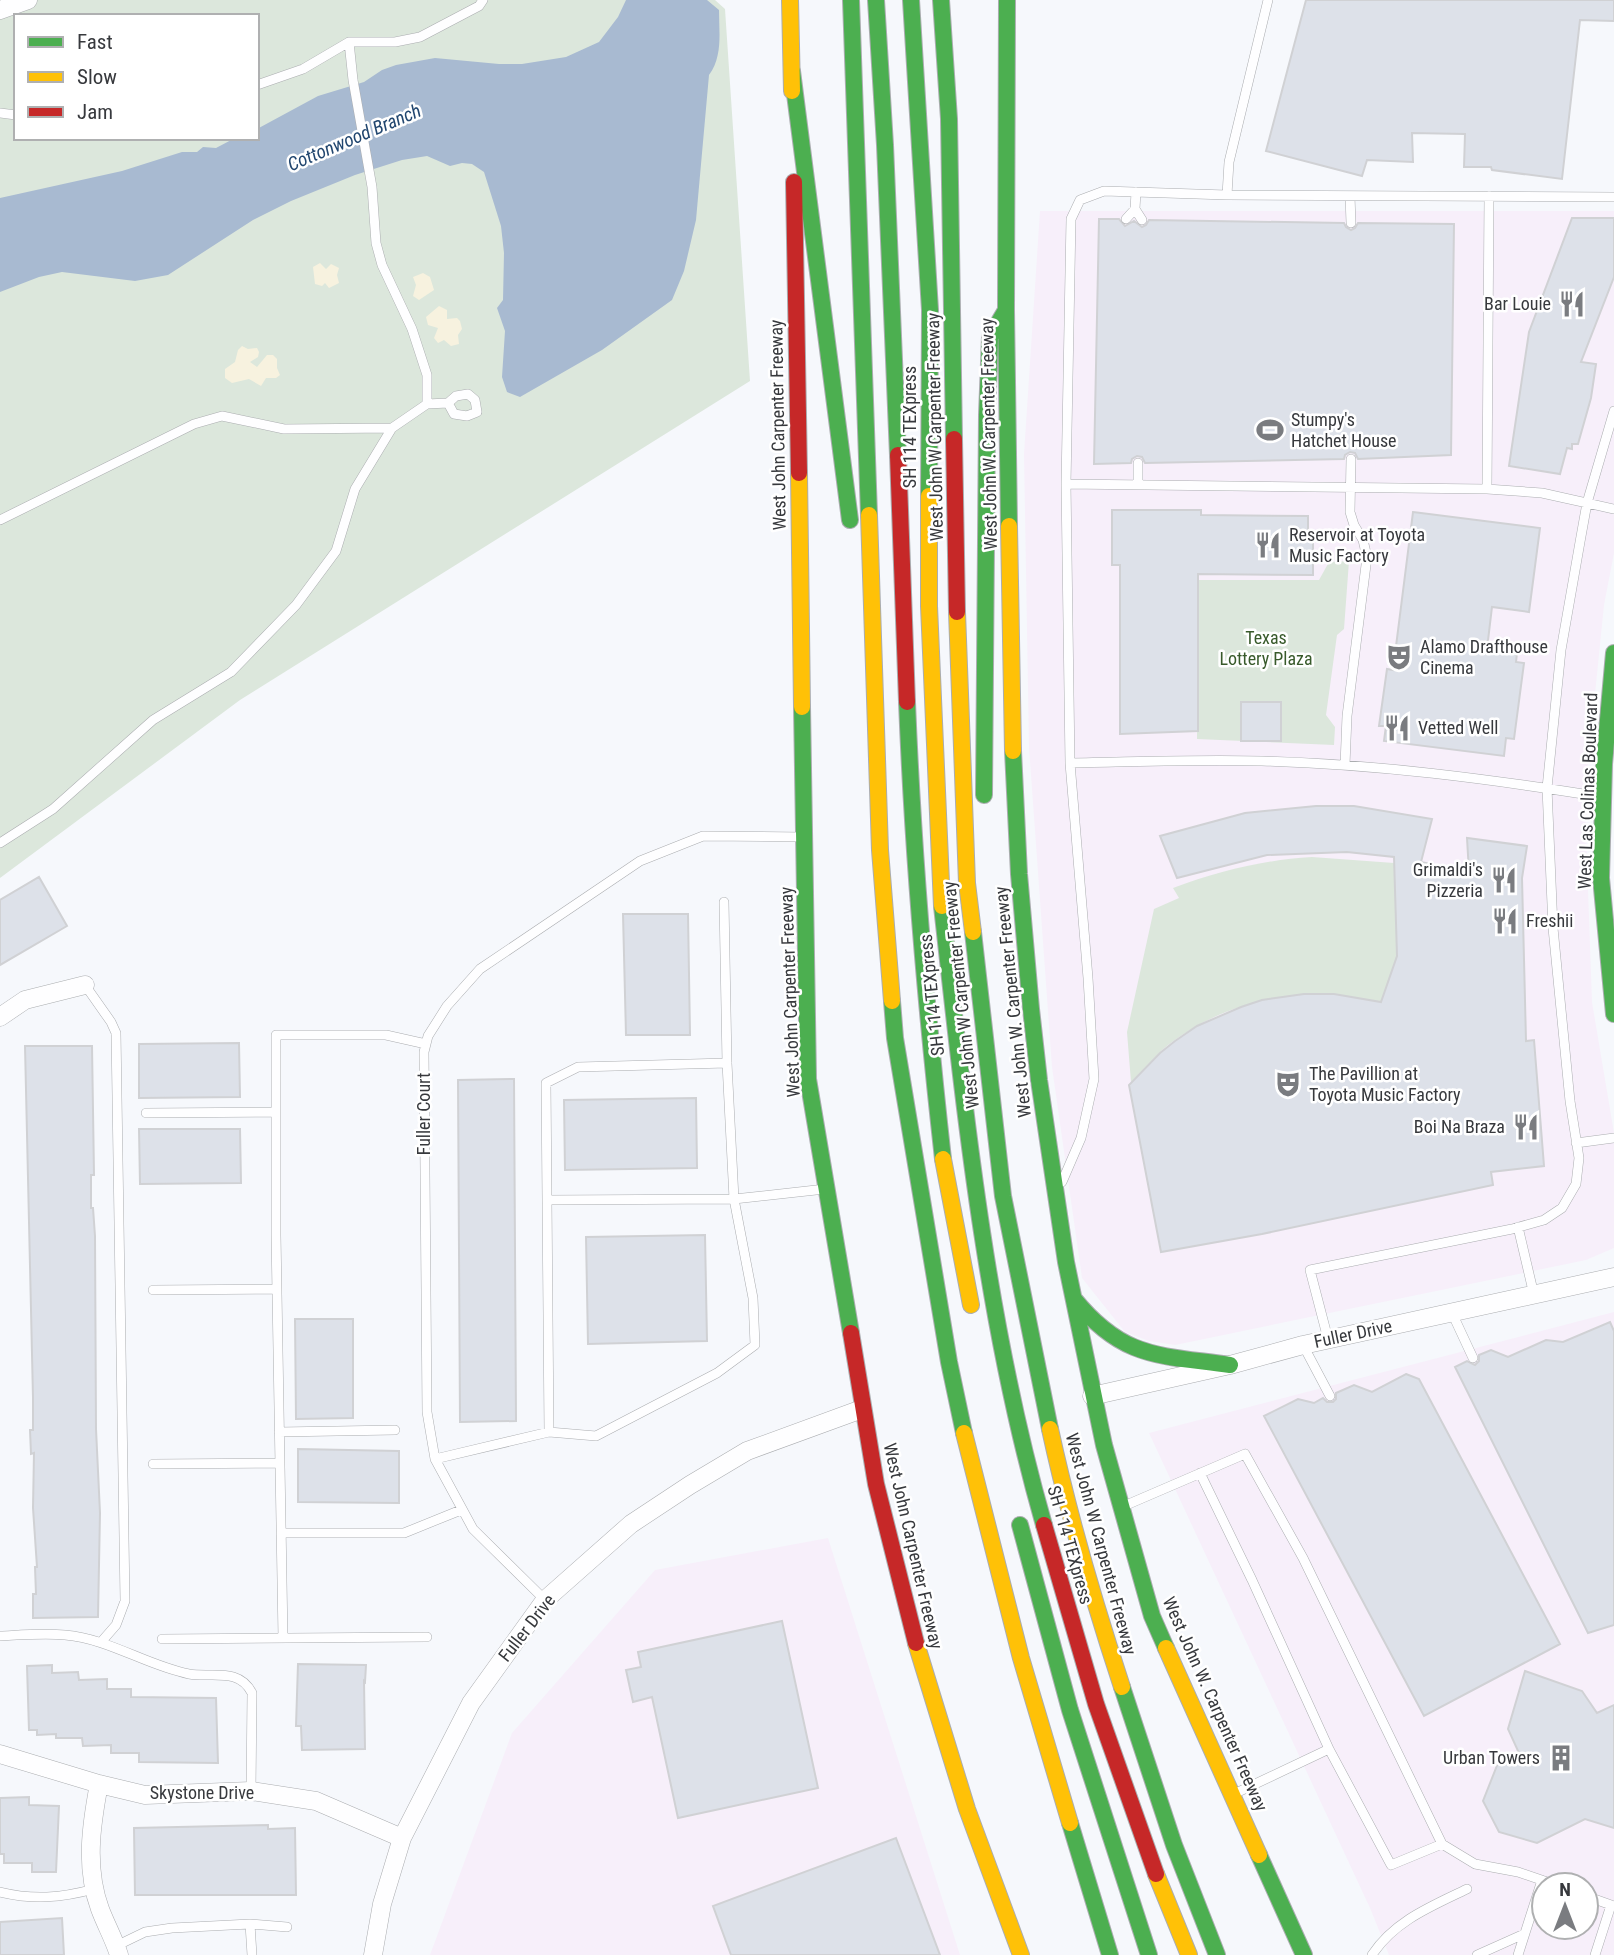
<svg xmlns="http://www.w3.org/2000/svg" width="1614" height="1955" viewBox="0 0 1614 1955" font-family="'Roboto Condensed',sans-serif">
<rect width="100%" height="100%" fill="#f6f8fc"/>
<path fill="#f7effa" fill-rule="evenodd" d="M 1040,211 L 1614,211 L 1614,553 L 1604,605 L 1588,763 L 1586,833 L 1592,1002 L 1614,1133 L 1614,1248 L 1586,1260 L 1175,1345 L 1149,1341 L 1125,1332 L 1082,1278 L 1052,1067 L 1029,747 L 1024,454 Z
M 1614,1312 L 1614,1955 L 1389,1955 L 1370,1908 L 1149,1433 ZM 1544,1885 L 1586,1885 L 1586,1927 L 1544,1927 Z
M 828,1538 L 960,1955 L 430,1955 L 512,1733 L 655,1570 Z"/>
<path fill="#dce7dc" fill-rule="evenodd" d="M 0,0 L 715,0 L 725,9 L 750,381 L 240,700 L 0,878 ZM 16,16 L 257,16 L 257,138 L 16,138 Z
M 1349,561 L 1344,629 L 1337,635 L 1326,715 L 1335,727 L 1334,745 L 1197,739 L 1198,580 L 1319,580 L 1329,562 Z
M 1312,857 L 1394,863 L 1397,956 L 1381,1002 C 1303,986 1223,998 1161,1051 C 1151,1061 1141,1072 1131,1082 L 1127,1032 L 1154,909 L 1179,898 L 1173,888 C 1219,871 1263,860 1312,857 Z"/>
<path fill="#f7f2df" d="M 320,263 L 326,269 L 331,264 L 339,268 L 337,275 L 339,283 L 329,288 L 325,283 L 322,286 L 315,284 L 313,267 Z
M 423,273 L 430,277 L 434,290 L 419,300 L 413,296 L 416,285 L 413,277 Z
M 439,306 L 447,310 L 447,319 L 457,318 L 460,321 L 462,329 L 458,335 L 459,344 L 451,346 L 444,340 L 438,343 L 434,338 L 438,328 L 428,325 L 426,317 Z
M 242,346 L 248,349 L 257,348 L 259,352 L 258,357 L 250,362 L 257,367 L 267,355 L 273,355 L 277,359 L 277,368 L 280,375 L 276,378 L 266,378 L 261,386 L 249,379 L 232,383 L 225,378 L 225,369 L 235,362 L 238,350 Z"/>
<path fill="#a8bad1" d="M 626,0 L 707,0 L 719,10 C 719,32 723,56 709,75 L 696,220 L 684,271 L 672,300 L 602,350 L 520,397 L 507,392 L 502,377 L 505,331 L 497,308 L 503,300 L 504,253 L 501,226 L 484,172 L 472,164 L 462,163 L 450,166 L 427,156 L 402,160 L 355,175 L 291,201 L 253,220 L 168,275 L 135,281 L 62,272 L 39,277 L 0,292 L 0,198 L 122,171 L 182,152 L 197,152 L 203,147 L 216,148 L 235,138 L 257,138 L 257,129 L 318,96 L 364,82 L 382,70 L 396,65 L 435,58 L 499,64 L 522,64 L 566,57 L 599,42 L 618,17 Z"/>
<path fill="#dde1e9" stroke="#d0d1d4" stroke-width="2" d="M 1306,0 L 1614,0 L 1614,21 L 1580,20 L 1562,179 L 1492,170 L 1491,167 L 1464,167 L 1465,134 L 1412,133 L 1413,162 L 1367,160 L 1362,176 L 1266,151 Z
M 1572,218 L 1614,218 L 1614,277 L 1581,362 L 1596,364 L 1591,398 L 1578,444 L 1572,444 L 1572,449 L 1567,448 L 1560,474 L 1509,466 L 1529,332 Z
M 1099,219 L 1119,219 L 1125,226 L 1134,221 L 1142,227 L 1146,225 L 1149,220 L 1344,223 L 1346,227 L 1351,230 L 1355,228 L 1358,223 L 1454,224 L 1451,455 L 1358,459 L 1355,453 L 1350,452 L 1345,455 L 1344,459 L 1145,463 L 1142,457 L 1137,456 L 1132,459 L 1131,463 L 1094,464 Z
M 1112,510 L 1201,510 L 1201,515 L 1308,516 L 1308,534 L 1313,534 L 1313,575 L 1198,574 L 1198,731 L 1120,734 L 1120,565 L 1112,565 Z
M 1413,512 L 1540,528 L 1529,612 L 1492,607 L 1487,649 L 1517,653 L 1516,662 L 1524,663 L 1514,739 L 1506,738 L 1504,756 L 1384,741 L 1386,726 L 1379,726 L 1387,669 L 1393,670 Z
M 1241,702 L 1281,702 L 1281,741 L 1241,741 Z
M 1316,806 L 1354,806 L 1432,819 L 1421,862 L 1469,872 L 1467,838 L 1527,846 L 1522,878 L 1526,1041 L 1534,1040 L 1544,1166 L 1491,1172 L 1493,1185 L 1262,1234 L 1161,1252 L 1129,1085 L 1160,1053 L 1175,1041 L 1197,1026 L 1241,1007 L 1262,1000 L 1304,994 L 1334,994 L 1381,1002 L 1397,956 L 1394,857 L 1347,852 L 1267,855 L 1177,878 L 1160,836 L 1245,813 Z
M 39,877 L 67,926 L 0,965 L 0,900 Z
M 623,914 L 688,914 L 690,1035 L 626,1035 Z
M 239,1043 L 240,1097 L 139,1098 L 139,1044 Z
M 25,1046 L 92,1046 L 94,1175 L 91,1175 L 91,1208 L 93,1208 L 95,1236 L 96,1429 L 100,1513 L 98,1617 L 33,1618 L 33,1594 L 36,1594 L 35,1567 L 37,1567 L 33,1508 L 34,1453 L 31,1454 L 30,1430 L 33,1430 L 33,1398 Z
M 514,1079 L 516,1421 L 460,1422 L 458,1080 Z
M 696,1098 L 697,1168 L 565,1170 L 564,1100 Z
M 139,1129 L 240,1129 L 241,1183 L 140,1184 Z
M 705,1235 L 707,1341 L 588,1344 L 586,1237 Z
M 295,1319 L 353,1319 L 353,1418 L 296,1419 Z
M 1610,1322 L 1614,1331 L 1614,1625 L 1588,1633 L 1455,1367 L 1467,1361 L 1475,1365 L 1479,1361 L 1479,1355 L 1491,1350 L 1508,1357 L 1546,1340 L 1563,1342 Z
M 1406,1374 L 1419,1379 L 1560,1644 L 1424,1716 L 1264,1416 L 1298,1399 L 1314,1403 L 1323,1398 L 1327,1402 L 1333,1402 L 1336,1399 L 1336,1393 L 1354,1385 L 1372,1392 Z
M 298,1449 L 399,1451 L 399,1503 L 298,1502 Z
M 782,1621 L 818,1788 L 678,1818 L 652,1697 L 633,1702 L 626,1670 L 641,1667 L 638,1652 Z
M 298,1664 L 366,1665 L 365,1682 L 364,1681 L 365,1749 L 302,1750 L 301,1726 L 296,1726 Z
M 52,1665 L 52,1673 L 78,1672 L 79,1680 L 107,1679 L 107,1689 L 131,1689 L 131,1697 L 216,1698 L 218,1763 L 139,1762 L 139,1753 L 111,1753 L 111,1745 L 83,1746 L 82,1738 L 56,1738 L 56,1734 L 37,1735 L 37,1730 L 29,1730 L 27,1666 Z
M 1525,1671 L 1582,1691 L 1597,1713 L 1614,1705 L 1614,1828 L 1585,1819 L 1537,1843 L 1499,1832 L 1483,1801 L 1498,1763 L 1519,1753 L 1508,1729 Z
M 29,1797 L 29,1805 L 59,1806 L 56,1872 L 32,1872 L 32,1863 L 4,1863 L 4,1854 L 0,1854 L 0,1798 Z
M 268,1825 L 268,1829 L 295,1828 L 296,1895 L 135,1895 L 134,1828 Z
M 896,1838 L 940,1955 L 731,1955 L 713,1906 Z
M 62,1918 L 64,1955 L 0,1955 L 0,1922 Z"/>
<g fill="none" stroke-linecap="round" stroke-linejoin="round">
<g stroke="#abadb0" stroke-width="10">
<path id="lane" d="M 257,85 L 303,69 L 349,42 L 395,42 L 420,37 L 479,6 L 483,0
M 0,113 L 16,115
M 1136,192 L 1135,209 L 1142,220
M 1227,195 L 1229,162 L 1268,0
M 1350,196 L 1351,223
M 1126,219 L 1135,209
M 427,404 L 448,403 L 456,396 L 468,394 L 475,400 L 477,412 L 467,416 L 454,414 L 448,403
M 1138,463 L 1138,485
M 1066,484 L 1487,489 L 1542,493 L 1614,509
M 1487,489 L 1489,196
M 0,520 L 194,424 L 222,416 L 284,429 L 392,428 L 427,404 L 427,375 L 412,329 L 382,265 L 376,243 L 372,187 L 353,80 L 349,42
M 1070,763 C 1134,762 1199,759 1262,761 C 1376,764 1490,779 1602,797
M 1345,765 L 1347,716 L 1367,557 L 1363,540 L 1354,525 L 1350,512 L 1351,459
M 0,843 L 53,809 L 153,720 L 231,672 L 296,605 L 336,551 L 355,489 L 392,428
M 724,902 L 727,1063 L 734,1199 L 825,1189
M 85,985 L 111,1022 L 116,1033 L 125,1601 L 116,1625 L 102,1641
M 146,1113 L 276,1112
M 1576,1143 L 1614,1138
M 1062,1182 L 1081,1138 L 1094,1079 L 1088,978 L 1070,763 L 1066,484 L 1071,219 L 1080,200 L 1104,191 L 1227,195 L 1614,197
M 1518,1227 L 1534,1295
M 153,1290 L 277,1289
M 1452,1313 L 1473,1358
M 1328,1339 L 1310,1270 L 1512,1229 L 1544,1220 L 1562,1208 L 1576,1184 L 1579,1158 L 1570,1101 L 1553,928 L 1547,788 L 1561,650 L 1580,542 L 1587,503 L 1614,411
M 1303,1345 L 1330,1396
M 279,1432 L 395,1430
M 549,1432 L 546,1083 L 578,1067 L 727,1063
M 435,1459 L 549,1432 L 596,1436 L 717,1373 L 755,1345 L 753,1298 L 734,1199 L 547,1200
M 153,1464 L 278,1463
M 1200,1473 L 1252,1580 L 1329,1749 L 1391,1865 L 1442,1844
M 1124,1506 L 1245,1454 L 1303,1558 L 1442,1844 L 1475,1864 L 1518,1872 L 1556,1885
M 281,1533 L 404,1533 L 461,1510
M 545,1600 L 473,1529 L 435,1459 L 427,1412 L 424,1052 L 428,1036 L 447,1006 L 480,969 L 640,861 L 703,836 L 803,837
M 0,1636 C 21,1635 44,1633 65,1635 C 110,1639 145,1665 189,1674 C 212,1678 239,1667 252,1693 L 251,1791
M 283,1638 L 276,1235 L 276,1035 L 386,1035 L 426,1044
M 162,1639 L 427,1637
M 1236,1793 L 1329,1749
M 0,1892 C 33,1900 61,1898 94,1889
M 1586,1896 L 1614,1906
M 250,1924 L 287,1927
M 116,1946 L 145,1932 L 172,1928 L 250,1924 L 252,1955
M 1372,1955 C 1394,1921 1432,1906 1467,1889
M 1477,1955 L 1524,1934
M 1518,1955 L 1542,1880
M 1595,1955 L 1611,1905"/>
</g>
<g stroke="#abadb0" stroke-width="19">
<path id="street" d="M 0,10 L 28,0
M 0,1017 L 25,1000 L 85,985
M 1092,1396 L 1230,1365 L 1303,1345 L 1614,1277
M 0,1754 L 99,1784 L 145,1795 L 251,1791 L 316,1801 L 402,1838
M 99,1784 C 91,1826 85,1868 100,1909 C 106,1925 114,1939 119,1955
M 373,1955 L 382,1904 L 402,1838 L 471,1703 L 545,1600 L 631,1524 L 690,1485 L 747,1451 L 862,1409"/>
</g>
<g stroke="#abadb0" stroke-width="18">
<path id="fast" d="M 851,0 L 869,515
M 876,0 L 885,145 L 898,455
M 911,0 L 930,310 L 929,496
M 941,0 L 949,119 L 954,439
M 1007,0 L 1006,310 L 1009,526
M 792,71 L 850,520
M 1614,653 L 1604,764 L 1601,878 L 1614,1014
M 907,702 C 913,855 926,1007 943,1159
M 802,707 L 808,1079 L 851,1333
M 1013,751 L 1019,874 L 1031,1009 L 1039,1080 L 1066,1262 L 1104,1445 L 1152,1616 L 1166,1648
M 984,795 L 987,415 L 990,337 L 1006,310
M 942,906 C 965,1114 986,1323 1044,1525
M 973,932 L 1003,1196 L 1050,1429
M 892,1001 L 895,1038 L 949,1362 L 964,1433
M 1074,1299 C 1123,1359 1159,1355 1230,1365
M 1020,1525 L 1070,1710 L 1149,1955
M 1122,1687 L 1174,1845 L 1217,1955
M 1070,1823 L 1110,1955
M 1259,1855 L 1304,1955"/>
</g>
<g stroke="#abadb0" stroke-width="18">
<path id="slow" d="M 790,0 L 792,91
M 799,473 L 802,707
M 929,496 L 929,606 L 942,906
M 869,515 L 880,850 L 892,1001
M 1009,526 L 1013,751
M 957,612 L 967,883 L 973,932
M 943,1159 L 971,1305
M 1050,1429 C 1069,1517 1094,1602 1122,1687
M 964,1433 L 1021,1658 L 1070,1823
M 916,1643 L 967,1809 L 1021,1955
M 1166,1648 L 1259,1855
M 1156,1874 L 1189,1955"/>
</g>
<g stroke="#abadb0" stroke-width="18">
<path id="jam" d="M 794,182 L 799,473
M 954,439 L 957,612
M 898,455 L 907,702
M 851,1333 L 876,1484 L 916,1643
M 1044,1525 L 1096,1704 L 1156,1874"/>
</g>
<use href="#lane" stroke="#fefeff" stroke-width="9"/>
<use href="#street" stroke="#fefeff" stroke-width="18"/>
<use href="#fast" stroke="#4caf50" stroke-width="16"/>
<use href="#slow" stroke="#ffc107" stroke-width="16"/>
<use href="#jam" stroke="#c62828" stroke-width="16"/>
</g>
<defs>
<g id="restaurant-bare" transform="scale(2.1)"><path d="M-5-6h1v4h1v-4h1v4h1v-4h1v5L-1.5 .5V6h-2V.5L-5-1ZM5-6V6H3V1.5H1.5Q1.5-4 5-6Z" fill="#7a7c80" stroke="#fff" stroke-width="2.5" paint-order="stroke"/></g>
<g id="stadium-bare" transform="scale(2.1)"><path d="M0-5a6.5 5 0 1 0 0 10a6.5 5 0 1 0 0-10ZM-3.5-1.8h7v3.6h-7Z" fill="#7a7c80" stroke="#fff" stroke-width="2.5" paint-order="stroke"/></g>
<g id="theatre-bare" transform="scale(2.1)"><path d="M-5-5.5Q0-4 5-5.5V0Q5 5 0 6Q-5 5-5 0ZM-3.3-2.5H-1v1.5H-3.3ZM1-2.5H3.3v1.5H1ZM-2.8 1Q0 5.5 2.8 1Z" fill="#7a7c80" stroke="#fff" stroke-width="2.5" paint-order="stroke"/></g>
<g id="building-bare" transform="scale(2.1)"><path d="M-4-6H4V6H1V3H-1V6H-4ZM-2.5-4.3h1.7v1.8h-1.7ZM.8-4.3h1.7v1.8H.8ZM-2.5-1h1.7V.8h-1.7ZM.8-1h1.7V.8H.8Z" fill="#7a7c80" stroke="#fff" stroke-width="2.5" paint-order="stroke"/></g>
</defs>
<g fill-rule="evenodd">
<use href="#restaurant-bare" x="1572" y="304"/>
<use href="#stadium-bare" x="1270" y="430"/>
<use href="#restaurant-bare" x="1268" y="545"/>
<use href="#theatre-bare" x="1399" y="657"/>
<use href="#restaurant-bare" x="1397" y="728"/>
<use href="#restaurant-bare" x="1504" y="880"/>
<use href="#restaurant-bare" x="1505" y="921"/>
<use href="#theatre-bare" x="1288" y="1084"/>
<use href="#restaurant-bare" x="1526" y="1127"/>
<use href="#building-bare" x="1561" y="1758"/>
</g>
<g text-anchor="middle" stroke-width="5" stroke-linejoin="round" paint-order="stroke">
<g font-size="18" fill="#37393d" stroke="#fff" text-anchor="start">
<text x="1551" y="310" text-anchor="end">Bar Louie</text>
<text x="1291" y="426">Stumpy's<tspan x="1291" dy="21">Hatchet House</tspan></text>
<text x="1289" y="541">Reservoir at Toyota<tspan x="1289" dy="21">Music Factory</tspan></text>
<text x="1420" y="653">Alamo Drafthouse<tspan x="1420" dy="21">Cinema</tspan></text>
<text x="1418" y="734">Vetted Well</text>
<text x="1483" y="876" text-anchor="end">Grimaldi's<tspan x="1483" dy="21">Pizzeria</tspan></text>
<text x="1526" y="927">Freshii</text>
<text x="1309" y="1080">The Pavillion at<tspan x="1309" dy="21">Toyota Music Factory</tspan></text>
<text x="1505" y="1133" text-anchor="end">Boi Na Braza</text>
<text x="1540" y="1764" text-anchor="end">Urban Towers</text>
</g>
<g font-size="18" fill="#37393d" stroke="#fff">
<text transform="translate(778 425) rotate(-91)" y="6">West John Carpenter Freeway</text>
<text transform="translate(910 427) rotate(-90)" y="6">SH 114 TEXpress</text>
<text transform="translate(935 427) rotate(-91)" y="6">West John W Carpenter Freeway</text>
<text transform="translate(989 434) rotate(-91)" y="6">West John W. Carpenter Freeway</text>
<text transform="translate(1588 791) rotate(-88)" y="6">West Las Colinas Boulevard</text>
<text transform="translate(790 992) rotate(-92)" y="6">West John Carpenter Freeway</text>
<text transform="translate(932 995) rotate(-96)" y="6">SH 114 TEXpress</text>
<text transform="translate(961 995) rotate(-96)" y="6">West John W Carpenter Freeway</text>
<text transform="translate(1013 1002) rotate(-96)" y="6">West John W. Carpenter Freeway</text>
<text transform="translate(424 1114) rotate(-90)" y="6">Fuller Court</text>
<text transform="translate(1353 1334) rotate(-12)" y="6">Fuller Drive</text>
<text transform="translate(1101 1544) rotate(75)" y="6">West John W Carpenter Freeway</text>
<text transform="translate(1070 1545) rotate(74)" y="6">SH 114 TEXpress</text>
<text transform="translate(913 1546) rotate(77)" y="6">West John Carpenter Freeway</text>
<text transform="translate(527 1628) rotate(-52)" y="6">Fuller Drive</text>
<text transform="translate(1215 1704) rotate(66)" y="6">West John W. Carpenter Freeway</text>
<text x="202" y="1799">Skystone Drive</text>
</g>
<g font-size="18" fill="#385a2b" stroke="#fff">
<text x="1266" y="644">Texas<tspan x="1266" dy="21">Lottery Plaza</tspan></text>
</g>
<g font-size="19" font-style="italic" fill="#21466f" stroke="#fff">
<text transform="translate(354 137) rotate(-23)" y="7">Cottonwood Branch</text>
</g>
</g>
<rect x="14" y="14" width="245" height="126" fill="#ffffff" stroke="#afb0b1" stroke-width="2"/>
<rect x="28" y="37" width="35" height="10" fill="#4caf50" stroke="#afb0b1" stroke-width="2"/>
<text x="77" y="49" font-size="21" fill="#37393d">Fast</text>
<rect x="28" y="72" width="35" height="10" fill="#ffc107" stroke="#afb0b1" stroke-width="2"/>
<text x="77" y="84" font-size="21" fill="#37393d">Slow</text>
<rect x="28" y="107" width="35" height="10" fill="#c62828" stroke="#afb0b1" stroke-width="2"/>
<text x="77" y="119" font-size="21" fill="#37393d">Jam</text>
<g transform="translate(1565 1906)"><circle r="33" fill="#ffffff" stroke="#afb0b1" stroke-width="2"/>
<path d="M0-5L12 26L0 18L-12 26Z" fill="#7a7c80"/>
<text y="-10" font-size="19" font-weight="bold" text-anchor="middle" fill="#37393d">N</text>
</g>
</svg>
